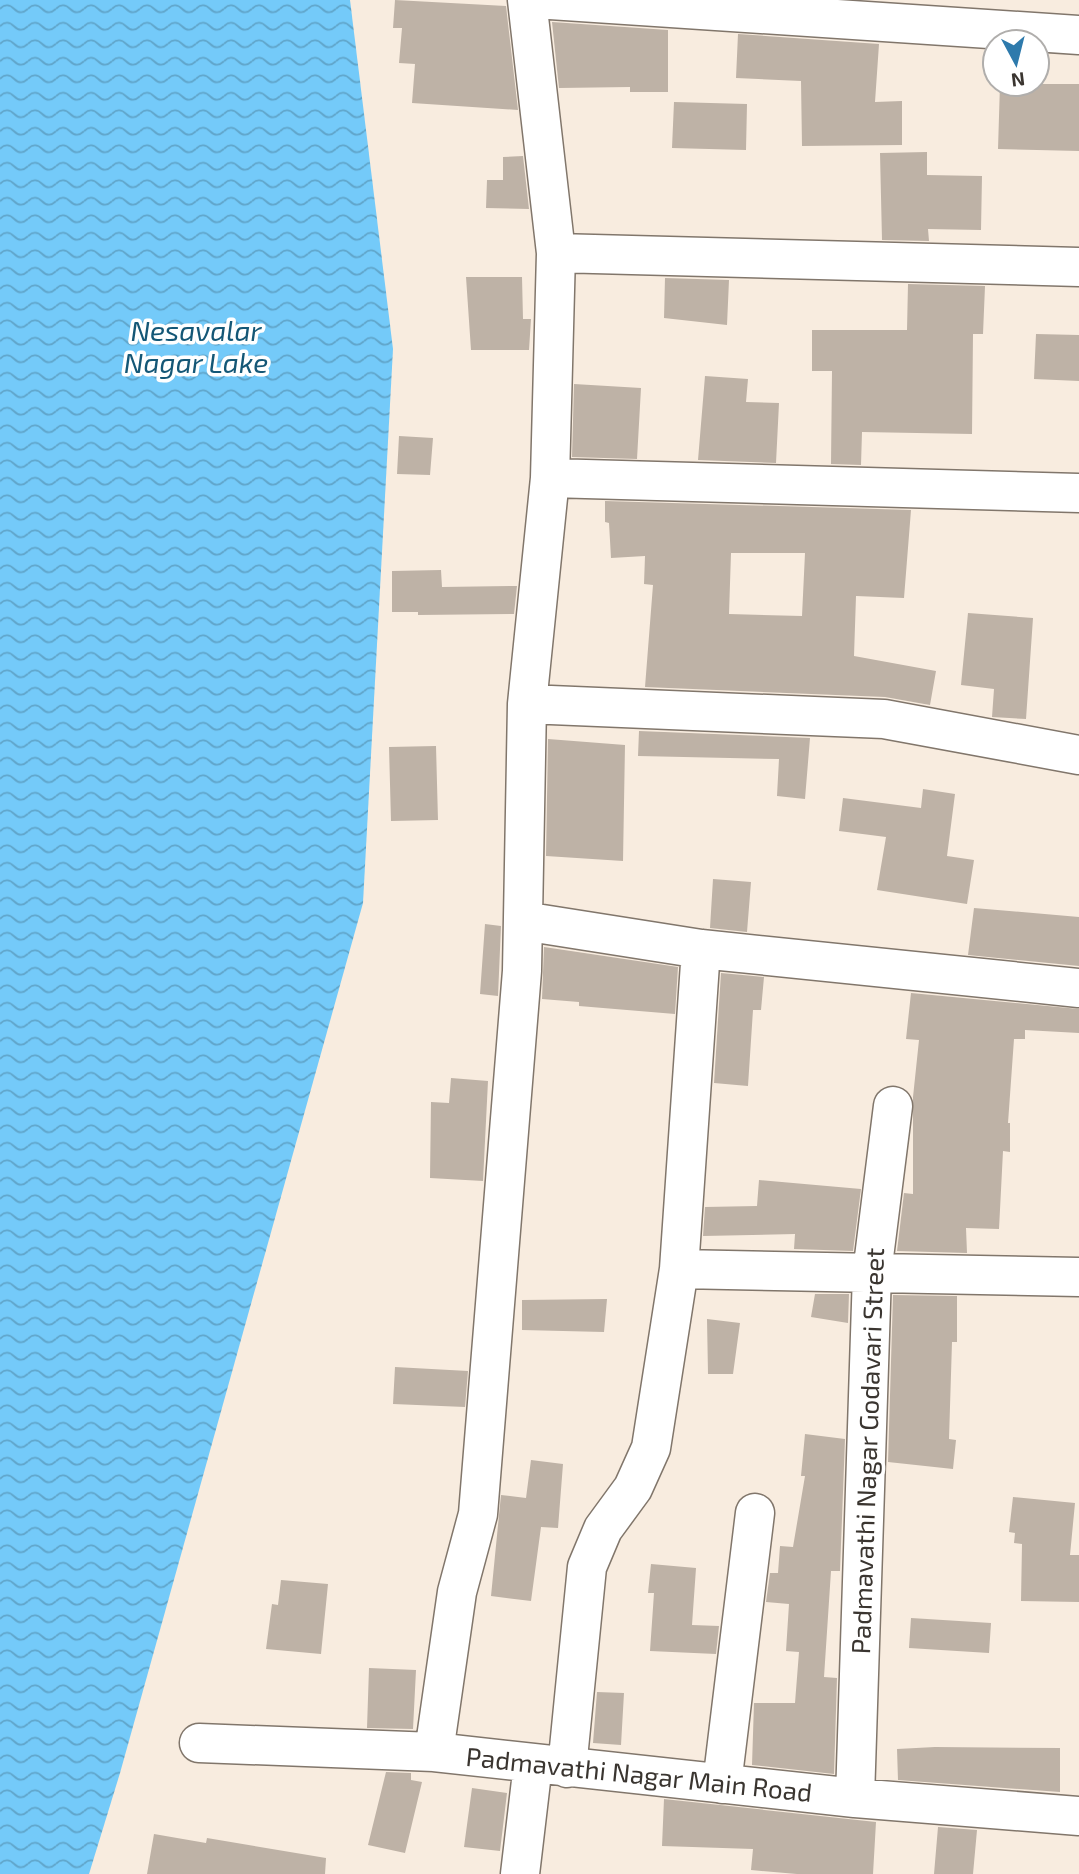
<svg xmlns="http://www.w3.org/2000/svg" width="1079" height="1874" viewBox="0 0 1079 1874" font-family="'Exo 2',sans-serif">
<defs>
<pattern id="water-waves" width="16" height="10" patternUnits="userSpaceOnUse" patternTransform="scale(1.75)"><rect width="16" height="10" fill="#74caf9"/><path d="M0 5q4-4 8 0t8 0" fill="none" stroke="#60a5ca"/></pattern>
</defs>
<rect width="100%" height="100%" fill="#f8ecdf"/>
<path fill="url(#water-waves)" d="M 0,0 L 350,0 L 393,349 L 363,903 L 120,1773 L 89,1874 L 0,1874 Z"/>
<path fill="#beb2a6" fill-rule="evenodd" d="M 395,0 L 506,6 L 518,110 L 412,103 L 415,64 L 399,63 L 402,28 L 393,28 Z
M 552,22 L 668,30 L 668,92 L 630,92 L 630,87 L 559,88 Z
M 738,34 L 879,44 L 875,102 L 902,101 L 902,145 L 802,146 L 801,81 L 736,78 Z
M 1000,84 L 1079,84 L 1079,151 L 998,149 Z
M 674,102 L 747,104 L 746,150 L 672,148 Z
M 927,152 L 927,175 L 982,176 L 981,230 L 928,229 L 929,241 L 882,240 L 880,153 Z
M 523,156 L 529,209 L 486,208 L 487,180 L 503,180 L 503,157 Z
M 466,277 L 522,277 L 523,319 L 531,319 L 529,350 L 471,350 Z
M 665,278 L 729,280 L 727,325 L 664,318 Z
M 908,284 L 985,286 L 983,334 L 973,334 L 972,434 L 862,432 L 861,465 L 831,464 L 832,371 L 812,371 L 812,330 L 907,330 Z
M 1036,334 L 1079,335 L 1079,381 L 1034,379 Z
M 705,376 L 748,379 L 746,402 L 779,403 L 776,463 L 698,460 Z
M 574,384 L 641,388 L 637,459 L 572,457 Z
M 399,436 L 433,438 L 430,475 L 397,474 Z
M 605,501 L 911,510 L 904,598 L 856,596 L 854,656 L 936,671 L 930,705 L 885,697 L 645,687 L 653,585 L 644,584 L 645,556 L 611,558 L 609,523 L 605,522 ZM 731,553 L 805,553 L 802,616 L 729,614 Z
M 441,570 L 442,587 L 517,586 L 514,614 L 418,615 L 418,612 L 392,612 L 392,571 Z
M 968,613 L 1033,618 L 1026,719 L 992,717 L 994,689 L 961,685 Z
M 639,731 L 810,738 L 805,799 L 777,796 L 779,759 L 638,756 Z
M 548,739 L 625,745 L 623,861 L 546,856 Z
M 436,746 L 438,820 L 391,821 L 389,747 Z
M 923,789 L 955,794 L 947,856 L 974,860 L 967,904 L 877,890 L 886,837 L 839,831 L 843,798 L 921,808 Z
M 713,879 L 751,882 L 747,932 L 710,928 Z
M 974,908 L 1079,917 L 1079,966 L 968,955 Z
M 485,924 L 501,926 L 498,996 L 480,994 Z
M 544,947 L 678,967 L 675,1014 L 579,1006 L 579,1002 L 542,999 Z
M 721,973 L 764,977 L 761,1010 L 753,1010 L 748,1086 L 714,1083 Z
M 911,993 L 1079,1009 L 1079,1033 L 1025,1030 L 1025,1039 L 1014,1039 L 1008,1123 L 1010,1123 L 1010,1152 L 1003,1151 L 999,1229 L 966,1228 L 967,1253 L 897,1251 L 904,1193 L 913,1194 L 913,1097 L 919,1040 L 906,1039 Z
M 451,1078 L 488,1081 L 483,1181 L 430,1178 L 431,1102 L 449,1103 Z
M 759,1180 L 861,1189 L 853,1251 L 794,1249 L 795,1234 L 703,1236 L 705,1207 L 757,1206 Z
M 815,1294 L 849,1294 L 848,1323 L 811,1317 Z
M 893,1295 L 957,1296 L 957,1342 L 952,1342 L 949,1439 L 956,1440 L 953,1469 L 888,1462 Z
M 607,1299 L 604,1332 L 522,1330 L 522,1300 Z
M 707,1319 L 740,1323 L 733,1374 L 708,1374 Z
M 395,1367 L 468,1371 L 465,1407 L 393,1404 Z
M 805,1434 L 845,1439 L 840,1571 L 831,1571 L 824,1677 L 837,1678 L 834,1774 L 752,1765 L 754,1703 L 795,1703 L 799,1652 L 786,1651 L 789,1604 L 766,1602 L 770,1573 L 778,1573 L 780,1546 L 793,1547 L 805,1476 L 801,1476 Z
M 531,1460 L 563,1464 L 558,1528 L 541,1527 L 531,1601 L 491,1596 L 501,1495 L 526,1498 Z
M 1013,1497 L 1075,1503 L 1070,1555 L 1079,1555 L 1079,1602 L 1021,1601 L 1022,1544 L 1014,1543 L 1015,1533 L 1009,1532 Z
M 651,1564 L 696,1568 L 692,1625 L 719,1626 L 716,1654 L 650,1651 L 654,1593 L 648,1593 Z
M 281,1580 L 328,1584 L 321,1654 L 266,1649 L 272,1604 L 278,1605 Z
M 911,1618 L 991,1623 L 989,1653 L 909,1648 Z
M 369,1668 L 416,1670 L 413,1729 L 367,1728 Z
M 597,1692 L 624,1693 L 621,1745 L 593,1743 Z
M 935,1747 L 1060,1748 L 1060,1792 L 898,1780 L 897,1749 Z
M 386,1772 L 411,1773 L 411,1780 L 422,1782 L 405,1853 L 368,1845 Z
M 472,1788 L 507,1793 L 500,1851 L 464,1847 Z
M 664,1799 L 876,1822 L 873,1874 L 797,1874 L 751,1870 L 753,1849 L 662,1846 Z
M 938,1827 L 977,1830 L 973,1874 L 934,1874 Z
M 154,1834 L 206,1843 L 207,1838 L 326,1858 L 325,1874 L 147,1874 Z"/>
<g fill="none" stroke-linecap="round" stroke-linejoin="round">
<g stroke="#81766b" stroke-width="41">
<path id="minor" d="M 550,0 L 1079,35
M 556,253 L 1079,267
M 550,478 L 1079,493
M 527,704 L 884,719 L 1079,755
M 523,921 L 701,949 L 1079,988
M 679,1269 L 1079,1277
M 199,1743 L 434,1752 L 855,1798 L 1079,1816
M 434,1752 L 457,1592 L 478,1514 L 522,971 L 527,704 L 550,478 L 556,253 L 527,0
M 567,1768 L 587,1567 L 603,1529 L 633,1488 L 651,1448 L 679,1269 L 701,949
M 722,1784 L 755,1513
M 855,1798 L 872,1273 L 893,1106
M 520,1874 L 533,1764"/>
</g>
<use href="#minor" stroke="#fff" stroke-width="38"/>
</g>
<g text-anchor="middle" stroke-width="7" stroke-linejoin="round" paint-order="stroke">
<g font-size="26" fill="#3a3530" stroke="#fff">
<text transform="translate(868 1451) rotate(-88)" y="9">Padmavathi Nagar Godavari Street</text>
<text transform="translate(639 1775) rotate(6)" y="9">Padmavathi Nagar Main Road</text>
</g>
<g font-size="28" font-style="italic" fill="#145776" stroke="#fff">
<text x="196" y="341">Nesavalar<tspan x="196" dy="32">Nagar Lake</tspan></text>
</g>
</g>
<g transform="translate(1016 63) rotate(173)"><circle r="33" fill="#ffffff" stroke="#b0aeac" stroke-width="2"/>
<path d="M0-5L12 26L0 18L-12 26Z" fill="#2e7aac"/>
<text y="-10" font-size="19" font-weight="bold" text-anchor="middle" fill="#3a3530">N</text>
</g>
</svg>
